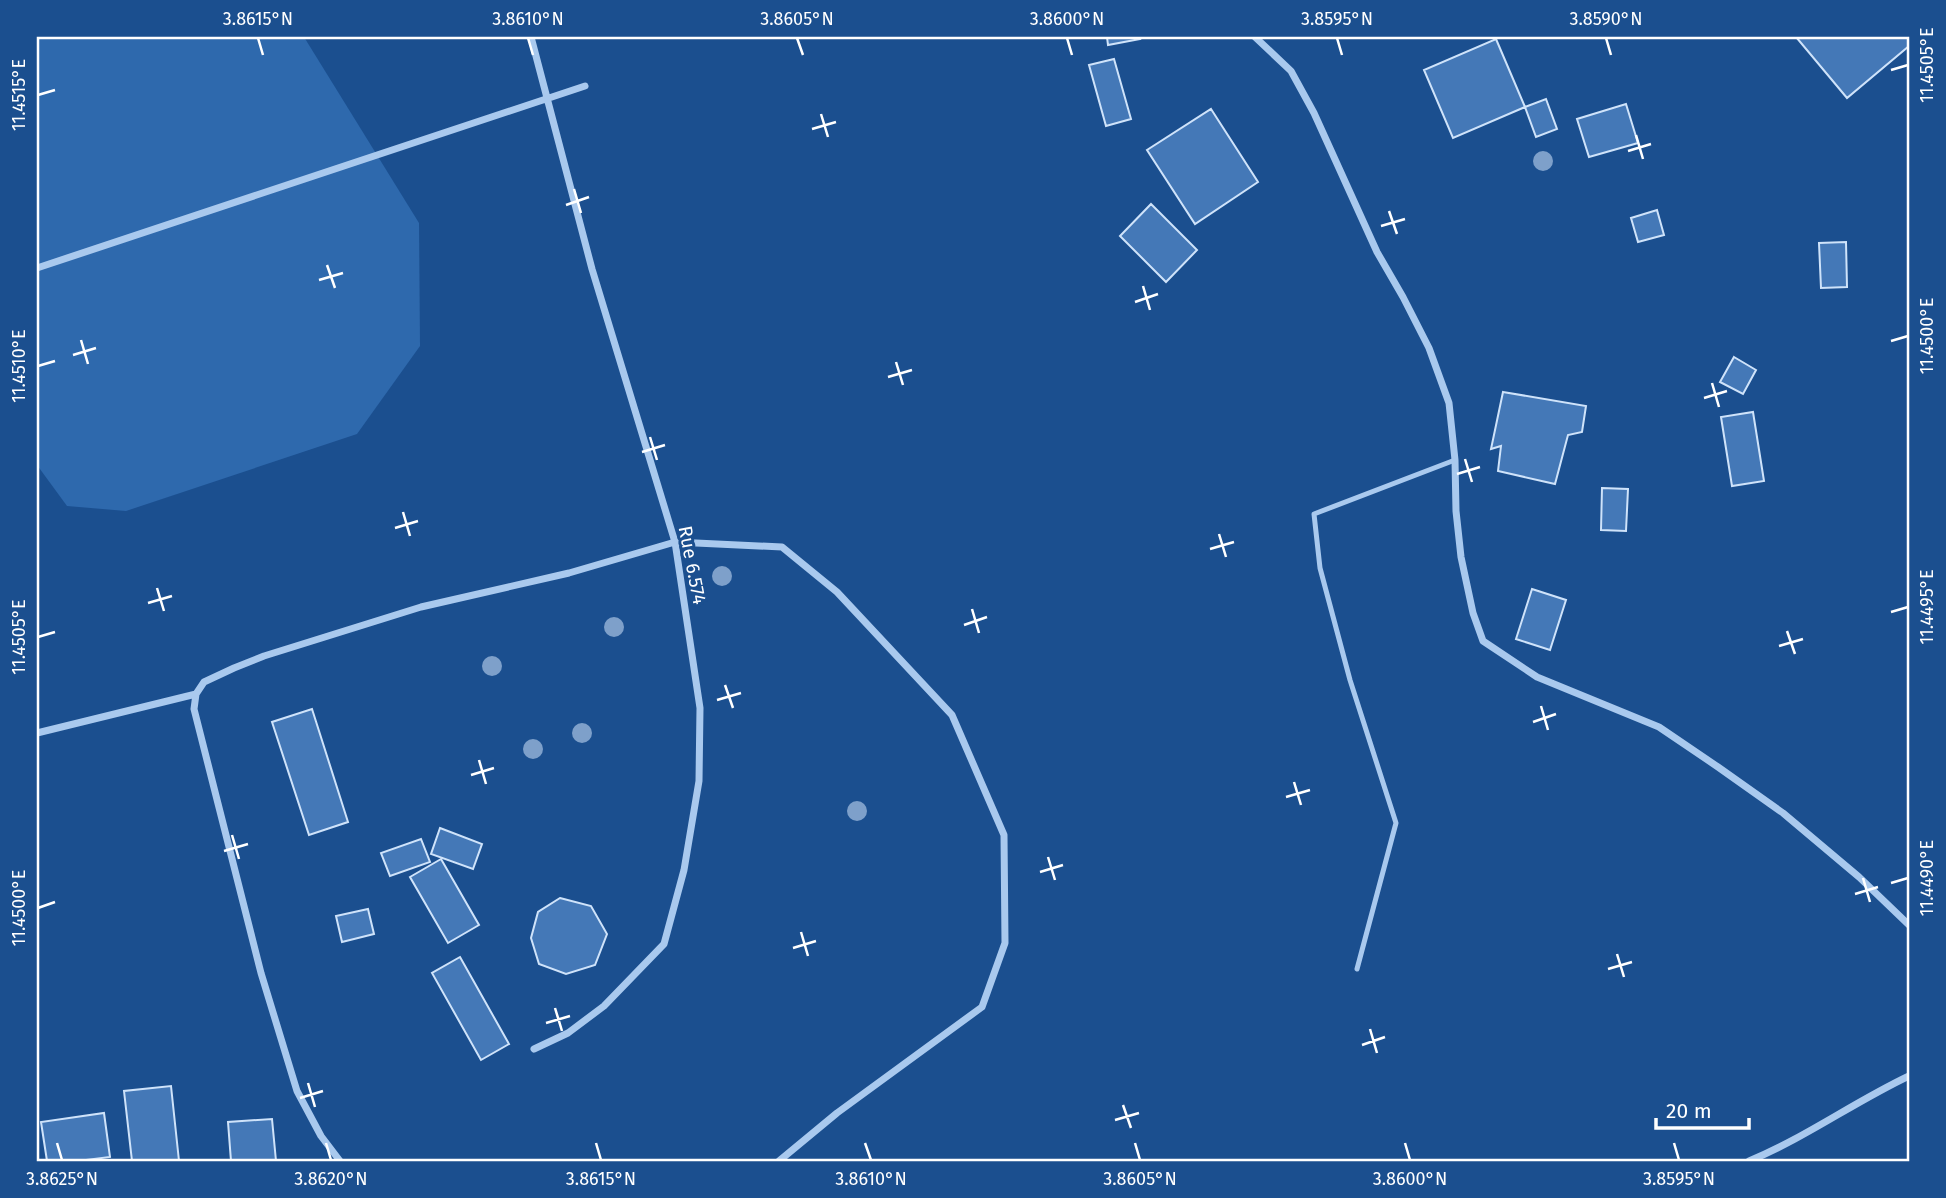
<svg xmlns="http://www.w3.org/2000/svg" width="1946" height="1198" viewBox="0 0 1946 1198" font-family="'Fira Sans',sans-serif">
<rect width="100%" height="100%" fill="#1b4f8f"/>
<path fill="#2e69ad" d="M 37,37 L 304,37 L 419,223 L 420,346 L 357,434 L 126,511 L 67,506 L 37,465 Z"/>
<path fill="#4478b7" stroke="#cfe3fa" stroke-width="2" d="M 1107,37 L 1139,37 L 1140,39 L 1108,45 Z
M 1796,37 L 1909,37 L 1909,46 L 1847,98 Z
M 1496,39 L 1525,107 L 1453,138 L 1424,70 Z
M 1114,59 L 1131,119 L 1106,126 L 1089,65 Z
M 1546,99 L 1557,129 L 1536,137 L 1525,107 Z
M 1626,104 L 1638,143 L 1589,157 L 1577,119 Z
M 1211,109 L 1258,182 L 1195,224 L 1147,150 Z
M 1151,204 L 1197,250 L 1166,282 L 1120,236 Z
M 1657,210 L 1664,235 L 1638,242 L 1631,218 Z
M 1846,242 L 1847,287 L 1821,288 L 1819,243 Z
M 1734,357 L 1756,370 L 1743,394 L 1720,382 Z
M 1503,392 L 1586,406 L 1582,432 L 1568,435 L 1555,484 L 1498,471 L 1501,446 L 1491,449 Z
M 1753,412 L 1764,481 L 1732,486 L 1721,417 Z
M 1602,488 L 1628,489 L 1626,531 L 1601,530 Z
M 1532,589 L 1566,600 L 1550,650 L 1516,639 Z
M 312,709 L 348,822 L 309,835 L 272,722 Z
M 440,828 L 482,844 L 473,869 L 431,854 Z
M 421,839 L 430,862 L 390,876 L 381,853 Z
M 441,859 L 479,925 L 448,943 L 410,877 Z
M 560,898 L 591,906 L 607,934 L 595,965 L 566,974 L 539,964 L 531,938 L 538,912 Z
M 368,909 L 374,934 L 342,942 L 336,916 Z
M 460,957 L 509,1044 L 481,1060 L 432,973 Z
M 171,1086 L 179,1161 L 132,1161 L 124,1091 Z
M 104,1113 L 110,1157 L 78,1161 L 47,1161 L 41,1122 Z
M 272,1119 L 276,1161 L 231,1161 L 228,1122 Z"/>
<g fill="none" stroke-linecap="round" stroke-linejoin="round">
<path stroke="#a9c9ee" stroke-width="5" d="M 1357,969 L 1396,823 L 1350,680 L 1320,568 L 1314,514 L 1455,460"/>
<path stroke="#a9c9ee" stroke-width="7" d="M 531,37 L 592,269 L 675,542 L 700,708 L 699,781 L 684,870 L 664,944 L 604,1006 L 568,1033 L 534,1049
M 1255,37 L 1291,71 L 1314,113 L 1377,252 L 1403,297 L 1429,348 L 1449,403 L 1455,460 L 1456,511 L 1461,557 L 1473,613 L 1483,641 L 1537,677 L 1659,727 L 1718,767 L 1783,813 L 1859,877 L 1909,925
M 37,268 L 585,86
M 37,733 L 196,694
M 340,1161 L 321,1136 L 297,1091 L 261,973 L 194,709 L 196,694 L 204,682 L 234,668 L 264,656 L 421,607 L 569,573 L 675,542 L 782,547 L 837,592 L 952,715 L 1004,835 L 1005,943 L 982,1007 L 837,1113 L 779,1161
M 1749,1161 C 1805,1138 1854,1102 1909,1076"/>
</g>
<g fill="#7ea0ca">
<circle cx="1543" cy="161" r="10"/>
<circle cx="722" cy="576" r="10"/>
<circle cx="614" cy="627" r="10"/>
<circle cx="492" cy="666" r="10"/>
<circle cx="582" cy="733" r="10"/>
<circle cx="533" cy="749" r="10"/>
<circle cx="857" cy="811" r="10"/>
</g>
<path fill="none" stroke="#fff" stroke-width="2.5" d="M 258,38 L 263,55M 528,38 L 533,55M 797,38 L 803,55M 1067,38 L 1072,55M 1337,38 L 1342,55M 1606,38 L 1611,55M 1891,70 L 1908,65M 38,95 L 55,90M 821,114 L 828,137M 812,129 L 836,122M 1636,135 L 1643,159M 1628,151 L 1651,144M 574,189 L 581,213M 566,205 L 589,197M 1389,211 L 1397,234M 1381,226 L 1405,219M 327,265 L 335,288M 319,280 L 343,273M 1143,286 L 1150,310M 1135,302 L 1158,294M 81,340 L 88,364M 1891,341 L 1908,336M 73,355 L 96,348M 896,362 L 903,385M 38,366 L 55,361M 888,377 L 912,370M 1712,383 L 1719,407M 1704,398 L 1727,391M 650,437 L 657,460M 642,452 L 665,445M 1465,459 L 1472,482M 1457,474 L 1480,467M 403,512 L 410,536M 395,528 L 418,521M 1219,534 L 1226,557M 1210,549 L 1234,542M 157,588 L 164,611M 148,603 L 172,596M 972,609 L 979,633M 1891,612 L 1908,607M 964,625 L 987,617M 1787,631 L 1795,654M 38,637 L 55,632M 1779,646 L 1803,639M 725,685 L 733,708M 717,700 L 741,693M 1541,706 L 1548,730M 1533,722 L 1556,714M 479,760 L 486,784M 471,775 L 494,768M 1294,782 L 1301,805M 1286,797 L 1310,790M 232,835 L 239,859M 224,851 L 248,844M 1048,857 L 1055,880M 1040,872 L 1063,865M 1863,878 L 1870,902M 1891,883 L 1908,878M 1855,894 L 1878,887M 38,908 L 55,902M 801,932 L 808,956M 793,948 L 816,941M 1617,954 L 1624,977M 1608,969 L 1632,962M 555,1008 L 562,1031M 546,1023 L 570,1016M 1370,1029 L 1377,1053M 1362,1045 L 1385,1037M 308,1083 L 315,1107M 300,1098 L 323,1091M 1123,1105 L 1131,1128M 1115,1120 L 1139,1113M 57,1143 L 62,1160M 326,1143 L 331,1160M 596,1143 L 601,1160M 865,1143 L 871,1160M 1135,1143 L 1140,1160M 1405,1143 L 1410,1160M 1674,1143 L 1679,1160"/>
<g text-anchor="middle" stroke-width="6" stroke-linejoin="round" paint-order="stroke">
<g font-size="19" fill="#fff" stroke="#1b4f8f">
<text transform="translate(693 565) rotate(79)" y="7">Rue 6.574</text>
</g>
</g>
<rect width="1946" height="1198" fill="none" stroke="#1b4f8f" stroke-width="77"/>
<path d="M1656 1118v10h93v-10" fill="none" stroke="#ffffff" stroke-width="3.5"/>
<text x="1666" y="1118" font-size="21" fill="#ffffff" stroke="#1b4f8f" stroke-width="5" paint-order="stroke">20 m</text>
<rect x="38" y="38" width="1870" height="1122" fill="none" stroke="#fff" stroke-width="2.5"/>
<g font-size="18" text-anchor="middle" fill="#fff">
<text x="258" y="25">3.8615°N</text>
<text x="528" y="25">3.8610°N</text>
<text x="797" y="25">3.8605°N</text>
<text x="1067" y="25">3.8600°N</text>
<text x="1337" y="25">3.8595°N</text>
<text x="1606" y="25">3.8590°N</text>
<text transform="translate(1927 65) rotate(-90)" y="6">11.4505°E</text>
<text transform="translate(19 95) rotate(-90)" y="6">11.4515°E</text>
<text transform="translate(1927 336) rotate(-90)" y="6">11.4500°E</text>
<text transform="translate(19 366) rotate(-90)" y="6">11.4510°E</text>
<text transform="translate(1927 607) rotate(-90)" y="6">11.4495°E</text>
<text transform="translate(19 637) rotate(-90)" y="6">11.4505°E</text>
<text transform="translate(1927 878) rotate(-90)" y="6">11.4490°E</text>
<text transform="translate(19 908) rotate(-90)" y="6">11.4500°E</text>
<text x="62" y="1185">3.8625°N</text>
<text x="331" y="1185">3.8620°N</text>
<text x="601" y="1185">3.8615°N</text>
<text x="871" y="1185">3.8610°N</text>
<text x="1140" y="1185">3.8605°N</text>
<text x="1410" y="1185">3.8600°N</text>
<text x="1679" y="1185">3.8595°N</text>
</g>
</svg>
